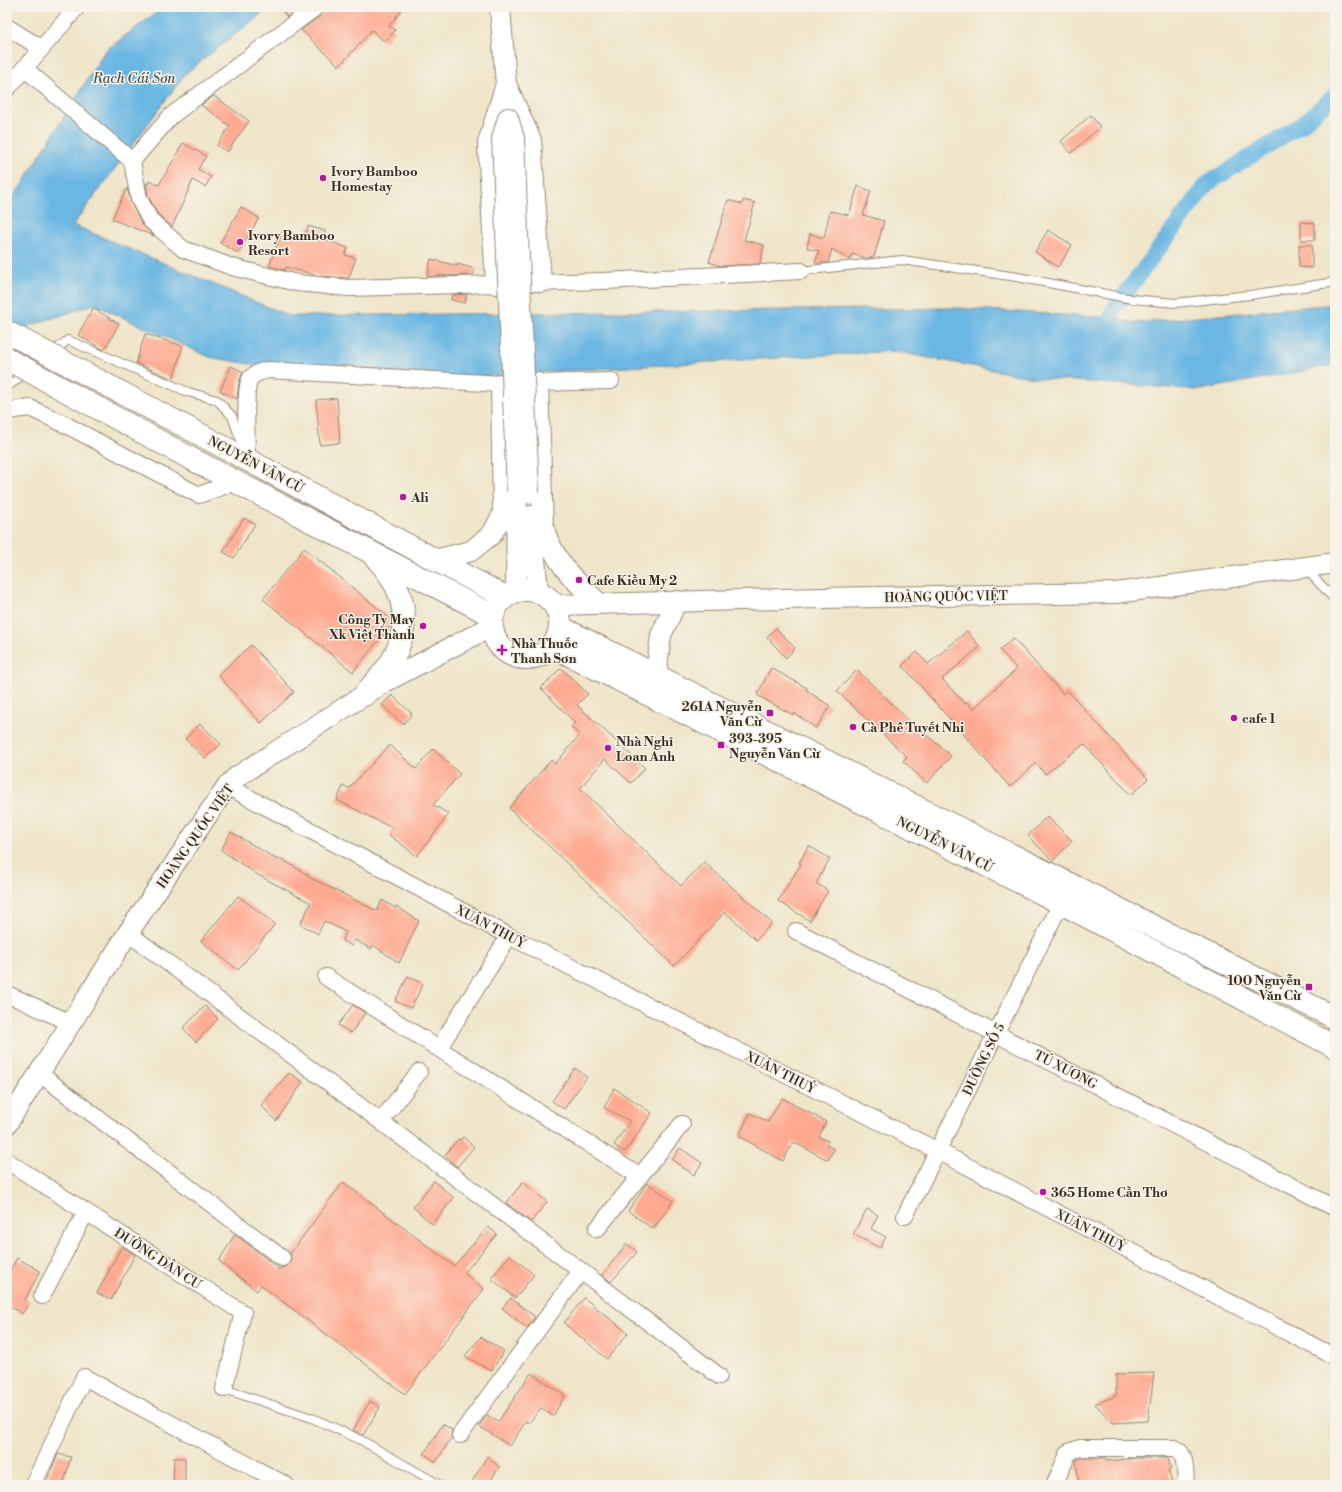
<svg xmlns="http://www.w3.org/2000/svg" width="1342" height="1492" viewBox="0 0 1342 1492" font-family="'Libre Bodoni',serif">
<rect width="100%" height="100%" fill="#f7f3e8"/>
<filter id="ink" filterUnits="userSpaceOnUse"><feTurbulence type="fractalNoise" baseFrequency=".025" numOctaves="2"/><feDisplacementMap in="SourceGraphic" scale="8" xChannelSelector="R" yChannelSelector="G"/><feConvolveMatrix kernelMatrix="1 2 1 2 8 2 1 2 1" color-interpolation-filters="sRGB"/></filter>
<filter id="wash" filterUnits="userSpaceOnUse"><feTurbulence type="fractalNoise" baseFrequency=".012" numOctaves="4" result="noise"/><feDisplacementMap in="SourceGraphic" scale="16" xChannelSelector="R" yChannelSelector="G"/><feGaussianBlur stdDeviation="0.9" result="paint"/><feColorMatrix in="noise" values="0 0 0 0 0 0 0 0 0 0 0 0 0 0 0 0 0 1.4 0 .05"/><feComposite in="paint" operator="in"/></filter>
<g filter="url(#wash)">
<rect width="100%" height="100%" fill="#efe5c9"/>
<path fill="#6ab7e4" stroke="#527081" d="M 164,7 L 270,7 L 185,74 L 73,225 L 289,316 L 955,308 L 1111,318 L 1135,323 L 1335,304 L 1335,365 L 1199,390 L 1035,378 L 893,351 L 361,383 L 209,357 L 94,304 L 29,326 L 7,341 L 7,205 L 21,186 L 105,51 Z"/>
<g fill="none" stroke-linecap="round" stroke-linejoin="round">
<path stroke="#6ab7e4" stroke-width="16" d="M 1111,318 L 1114,309 L 1207,184 L 1302,124 L 1335,95"/>
</g>
<g id="blocks">
<path fill="#ffaa91" d="M 279,7 L 300,7 L 287,17 Z
M 325,7 L 404,7 L 389,26 L 395,30 L 385,42 L 372,30 L 339,66 L 301,30 L 322,15 Z
M 214,96 L 249,121 L 227,152 L 217,145 L 230,126 L 201,105 Z
M 1091,115 L 1100,127 L 1071,153 L 1061,141 Z
M 183,143 L 206,156 L 198,169 L 211,177 L 205,187 L 193,180 L 172,227 L 158,214 L 148,196 L 146,183 L 148,184 L 149,181 L 159,185 Z
M 858,186 L 871,191 L 863,215 L 884,221 L 874,257 L 867,258 L 852,254 L 850,260 L 832,249 L 828,263 L 815,263 L 819,251 L 807,248 L 810,234 L 824,238 L 830,211 L 849,215 Z
M 127,188 L 131,203 L 142,224 L 154,236 L 112,219 Z
M 728,200 L 742,204 L 743,200 L 755,203 L 744,240 L 764,245 L 760,264 L 721,266 L 709,262 Z
M 241,207 L 259,218 L 238,253 L 220,243 Z
M 1301,222 L 1315,223 L 1315,240 L 1301,240 Z
M 308,226 L 325,231 L 323,239 L 348,248 L 345,255 L 356,258 L 349,278 L 319,276 L 286,267 L 285,270 L 269,266 L 283,230 L 305,238 Z
M 1048,230 L 1072,245 L 1058,267 L 1035,252 Z
M 1299,245 L 1312,245 L 1312,268 L 1299,267 Z
M 431,259 L 457,266 L 458,264 L 475,269 L 473,275 L 427,276 Z
M 467,294 L 465,303 L 451,300 L 452,295 Z
M 93,308 L 119,324 L 104,350 L 78,335 Z
M 145,334 L 183,346 L 173,379 L 136,363 Z
M 231,366 L 243,372 L 239,382 L 237,399 L 220,391 Z
M 337,398 L 340,443 L 320,445 L 316,400 Z
M 244,518 L 255,524 L 234,558 L 223,552 Z
M 304,548 L 391,619 L 391,625 L 353,672 L 263,599 Z
M 776,628 L 795,648 L 786,658 L 767,637 Z
M 967,631 L 980,647 L 942,679 L 965,704 L 967,702 L 973,709 L 1017,669 L 1000,650 L 1013,638 L 1063,694 L 1067,690 L 1148,779 L 1131,795 L 1084,744 L 1045,774 L 1036,763 L 1010,787 L 902,665 L 917,652 L 928,664 Z
M 251,645 L 294,692 L 261,723 L 218,675 Z
M 561,668 L 588,694 L 577,705 L 645,768 L 631,783 L 605,759 L 580,788 L 681,886 L 704,862 L 772,923 L 756,940 L 725,912 L 674,966 L 509,808 L 551,760 L 555,764 L 580,735 L 571,727 L 575,723 L 541,688 Z
M 771,668 L 807,688 L 806,690 L 830,706 L 816,728 L 794,713 L 793,715 L 757,695 Z
M 857,670 L 926,737 L 927,735 L 951,756 L 927,783 L 903,761 L 907,757 L 837,691 Z
M 392,695 L 412,714 L 403,724 L 382,705 Z
M 200,724 L 221,744 L 205,758 L 185,739 Z
M 390,745 L 416,769 L 433,749 L 460,774 L 433,805 L 449,814 L 417,856 L 389,835 L 392,828 L 337,800 L 343,786 L 349,788 Z
M 1047,816 L 1072,841 L 1053,861 L 1028,836 Z
M 231,832 L 278,860 L 280,858 L 308,875 L 307,876 L 377,911 L 382,900 L 395,908 L 396,906 L 419,921 L 399,963 L 373,945 L 371,949 L 355,940 L 352,946 L 342,941 L 346,932 L 324,921 L 318,934 L 300,924 L 311,903 L 258,875 L 221,850 Z
M 809,846 L 830,859 L 816,883 L 828,891 L 810,921 L 778,901 L 801,864 L 799,863 Z
M 238,896 L 275,924 L 238,970 L 201,941 Z
M 408,976 L 423,984 L 411,1008 L 395,1001 Z
M 353,1005 L 365,1013 L 351,1033 L 338,1025 Z
M 205,1006 L 218,1019 L 196,1042 L 183,1028 Z
M 575,1068 L 587,1077 L 564,1109 L 552,1101 Z
M 289,1073 L 303,1082 L 276,1121 L 261,1105 Z
M 614,1088 L 652,1113 L 625,1152 L 614,1145 L 630,1121 L 604,1108 Z
M 782,1098 L 826,1122 L 819,1137 L 828,1141 L 826,1145 L 834,1149 L 828,1160 L 793,1142 L 783,1161 L 739,1136 L 750,1113 L 768,1122 Z
M 463,1137 L 474,1147 L 457,1167 L 445,1155 L 458,1139 L 460,1140 Z
M 680,1148 L 702,1163 L 694,1175 L 672,1160 Z
M 434,1181 L 454,1198 L 432,1224 L 413,1207 Z
M 343,1182 L 454,1266 L 488,1227 L 497,1234 L 464,1273 L 484,1289 L 405,1394 L 261,1285 L 257,1291 L 219,1261 L 235,1234 L 279,1269 L 286,1267 L 291,1260 L 290,1254 Z
M 523,1182 L 547,1202 L 531,1222 L 506,1203 Z
M 647,1183 L 673,1201 L 653,1229 L 628,1211 Z
M 867,1209 L 878,1215 L 871,1229 L 886,1237 L 880,1248 L 853,1234 Z
M 627,1244 L 637,1252 L 611,1282 L 602,1275 Z
M 122,1246 L 135,1255 L 111,1300 L 97,1293 Z
M 510,1255 L 534,1275 L 515,1298 L 491,1278 Z
M 17,1258 L 40,1271 L 25,1300 L 29,1303 L 22,1314 L 7,1304 L 7,1276 Z
M 511,1298 L 535,1317 L 527,1328 L 502,1308 Z
M 584,1298 L 628,1333 L 607,1359 L 564,1323 Z
M 481,1337 L 504,1351 L 491,1371 L 465,1356 Z
M 531,1373 L 565,1395 L 553,1416 L 541,1408 L 529,1423 L 526,1421 L 510,1446 L 479,1426 L 487,1415 L 498,1422 Z
M 1154,1373 L 1148,1421 L 1113,1423 L 1095,1404 L 1116,1396 L 1116,1374 Z
M 370,1401 L 380,1407 L 363,1435 L 353,1430 Z
M 443,1424 L 452,1430 L 451,1438 L 436,1462 L 424,1454 Z
M 58,1454 L 71,1457 L 63,1485 L 45,1485 Z
M 487,1456 L 499,1467 L 488,1485 L 470,1485 Z
M 174,1458 L 185,1458 L 185,1485 L 173,1485 Z
M 1080,1458 L 1106,1458 L 1106,1461 L 1138,1458 L 1168,1458 L 1171,1469 L 1168,1470 L 1173,1485 L 1079,1485 L 1076,1460 Z"/>
</g>
</g>
<g filter="url(#ink)">
<use href="#blocks" fill-opacity="0" stroke="#958874" stroke-width="1"/>
<g fill="none" stroke-linecap="round" stroke-linejoin="round">
<g stroke="#958874" stroke-width="10">
<path id="service" d="M 801,271 L 902,260 L 1017,277 L 1132,299 L 1175,303 L 1250,295 L 1335,282
M 7,387 L 68,340 L 188,392 L 217,400 L 232,416 L 242,444
M 1306,569 L 1335,600
M 224,1389 L 312,1418 L 359,1439 L 440,1485"/>
</g>
<g stroke="#958874" stroke-width="18">
<path id="minor" d="M 316,7 L 171,116 L 132,161 L 139,199 L 150,220 L 183,249 L 232,267 L 297,283 L 348,288 L 604,281 L 801,271
M 7,27 L 41,48
M 24,68 L 132,161
M 7,89 L 77,7
M 7,411 L 30,408 L 68,426 L 199,495 L 235,482
M 247,459 C 247,445 244,389 250,379 C 254,373 262,371 269,370 L 501,384 L 611,381
M 227,786 L 509,936 L 938,1151 L 1335,1357
M 796,931 L 1335,1208
M 128,933 L 581,1271 L 719,1376
M 326,977 L 639,1176
M 7,994 L 71,1023
M 439,1048 L 509,936
M 40,1074 L 282,1258
M 381,1121 L 419,1072
M 7,1161 L 243,1313 L 224,1389
M 905,1216 L 1066,893
M 597,1229 L 682,1124
M 42,1296 L 86,1212
M 460,1435 L 581,1271
M 33,1485 L 84,1377 L 286,1485
M 1054,1485 L 1069,1452 L 1080,1448 L 1175,1448 C 1187,1453 1185,1474 1186,1485"/>
</g>
<g stroke="#958874" stroke-width="22">
<path id="tertiary" d="M 500,7 L 507,97
M 506,84 L 531,140 L 541,282
M 496,284 L 488,143 L 506,84
M 538,383 L 543,526 C 553,560 574,581 600,604
M 531,516 L 538,592
M 435,560 L 471,551 L 492,534 L 503,514 L 501,384
M 516,591 L 517,491
M 555,605 L 821,598 L 1116,593 L 1335,563
M 656,675 L 661,635 L 677,601
M 7,1124 L 128,933 L 227,786 L 238,776 L 383,683 L 492,626"/>
</g>
<g stroke="#958874" stroke-width="24">
<path id="secondary" d="M 201,435 L 505,597
M 190,458 L 493,616
M492 624a34 34 0 1 1 68 0a34 34 0 1 1-68 0Z
M 560,627 L 1335,1018
M 552,646 L 1061,903 L 1335,1047
M 364,695 C 373,684 386,672 393,659 C 413,621 404,586 374,556"/>
</g>
<use href="#service" stroke="#fff" stroke-width="8"/>
<use href="#minor" stroke="#fff" stroke-width="16"/>
<use href="#tertiary" stroke="#fff" stroke-width="20"/>
<use href="#secondary" stroke="#fff" stroke-width="22"/>
<g stroke="#958874" stroke-width="22" stroke-linecap="butt">
<path id="tertiary-bridge" d="M 517,491 L 502,138 L 508,118 L 514,138 L 529,493"/>
</g>
<g stroke="#958874" stroke-width="24" stroke-linecap="butt">
<path id="secondary-bridge" d="M 7,332 L 201,435
M 7,359 L 190,458"/>
</g>
<use href="#tertiary-bridge" stroke="#fff" stroke-width="20"/>
<use href="#secondary-bridge" stroke="#fff" stroke-width="22"/>
</g>
</g>
<g fill="#b5179e" stroke="#f7f3e8" stroke-width="1.5">
<circle cx="323" cy="178" r="4"/>
<circle cx="240" cy="242" r="4"/>
<circle cx="403" cy="497" r="4"/>
<circle cx="579" cy="580" r="4"/>
<circle cx="423" cy="626" r="4"/>
<path d="M500 644h4v4h4v4h-4v4h-4v-4h-4v-4h4z"/>
<rect x="766" y="709" width="8" height="8" rx="2"/>
<circle cx="1234" cy="718" r="4"/>
<circle cx="853" cy="727" r="4"/>
<rect x="717" y="741" width="8" height="8" rx="2"/>
<circle cx="608" cy="748" r="4"/>
<rect x="1305" y="983" width="8" height="8" rx="2"/>
<circle cx="1043" cy="1192" r="4"/>
</g>
<g text-anchor="middle" stroke-width="3" stroke-linejoin="round" paint-order="stroke">
<g font-size="13" font-weight="bold" fill="#3b2a1e" stroke="#f7f3e8" text-anchor="start">
<text x="331" y="176">Ivory Bamboo<tspan x="331" dy="15">Homestay</tspan></text>
<text x="248" y="240">Ivory Bamboo<tspan x="248" dy="15">Resort</tspan></text>
<text x="411" y="502">Ali</text>
<text x="587" y="585">Cafe Kiều My 2</text>
<text x="415" y="624" text-anchor="end">Công Ty May<tspan x="415" dy="15">Xk Việt Thành</tspan></text>
<text x="511" y="648">Nhà Thuốc<tspan x="511" dy="15">Thanh Sơn</tspan></text>
<text x="762" y="711" text-anchor="end">261A Nguyễn<tspan x="762" dy="15">Văn Cừ</tspan></text>
<text x="1242" y="723">cafe 1</text>
<text x="861" y="732">Cà Phê Tuyết Nhi</text>
<text x="729" y="743">393-395<tspan x="729" dy="15">Nguyễn Văn Cừ</tspan></text>
<text x="616" y="746">Nhà Nghỉ<tspan x="616" dy="15">Loan Anh</tspan></text>
<text x="1301" y="985" text-anchor="end">100 Nguyễn<tspan x="1301" dy="15">Văn Cừ</tspan></text>
<text x="1051" y="1197">365 Home Cần Thơ</text>
</g>
<g font-size="13" fill="#3b2a1e" stroke="#f7f3e8">
<text transform="translate(256 464) rotate(28)" y="5">NGUYỄN VĂN CỪ</text>
<text transform="translate(946 596) rotate(-1)" y="5">HOÀNG QUỐC VIỆT</text>
<text transform="translate(195 836) rotate(-55)" y="5">HOÀNG QUỐC VIỆT</text>
<text transform="translate(945 844) rotate(27)" y="5">NGUYỄN VĂN CỪ</text>
<text transform="translate(491 926) rotate(28)" y="5">XUÂN THUỶ</text>
<text transform="translate(983 1059) rotate(-64)" y="5">ĐƯỜNG SỐ 5</text>
<text transform="translate(1066 1069) rotate(27)" y="5">TÚ XƯƠNG</text>
<text transform="translate(781 1072) rotate(27)" y="5">XUÂN THUỶ</text>
<text transform="translate(1091 1230) rotate(27)" y="5">XUÂN THUỶ</text>
<text transform="translate(158 1258) rotate(33)" y="5">ĐƯỜNG DÂN CƯ</text>
</g>
<g font-size="14" font-style="italic" fill="#495459" stroke="#f7f3e8">
<text x="134" y="83">Rạch Cái Sơn</text>
</g>
</g>
<rect width="1342" height="1492" fill="none" stroke="#f7f3e8" stroke-width="24"/>
</svg>
